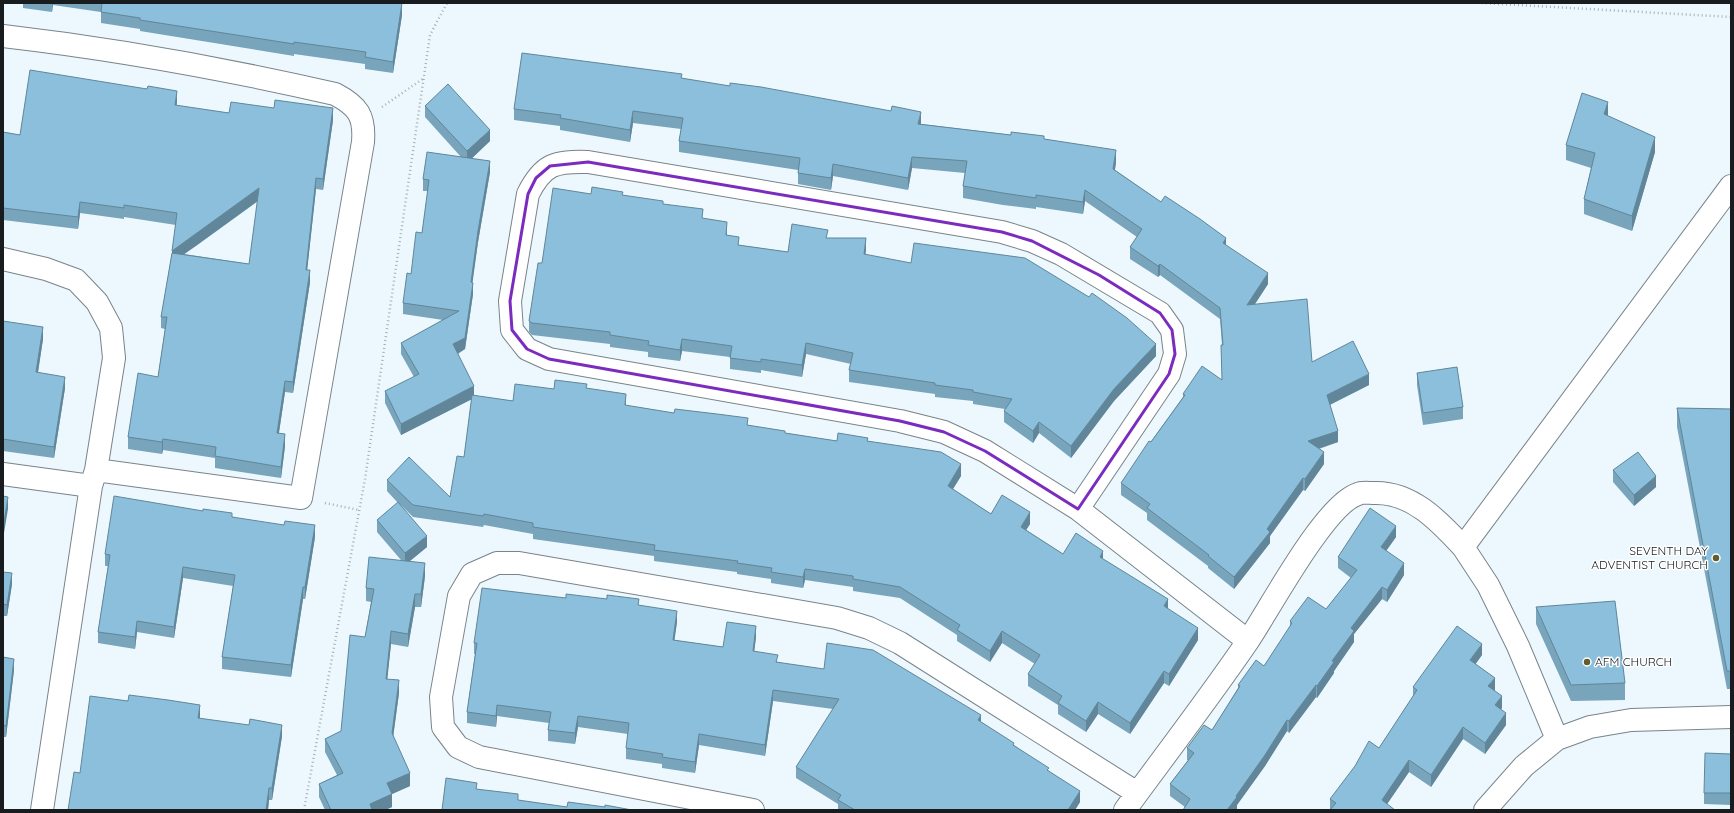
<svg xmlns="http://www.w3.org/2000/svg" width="1734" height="813" viewBox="0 0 1734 813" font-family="Quicksand,sans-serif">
<rect width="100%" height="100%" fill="#ecf8fe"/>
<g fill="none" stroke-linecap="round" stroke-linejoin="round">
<g stroke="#79848a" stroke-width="24">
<path id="minor" d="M 3,36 C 115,49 226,69 335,94 C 358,106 365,116 363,142 L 301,498 L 96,470
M 3,259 L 46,269 L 76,280 L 97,302 L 111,328 L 114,358 L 96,470 L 91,486 L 42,810
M 3,474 L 91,486
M 1078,509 L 1169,374 L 1175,354 L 1172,330 L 1160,313 L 1061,254 L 1032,241 L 1002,232 L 588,162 C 555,161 543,164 528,194 L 510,301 L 512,330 L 527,349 L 549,359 L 900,421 L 944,432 L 985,451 L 1078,509 L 1248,641
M 1557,739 L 1518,646 L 1488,585 L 1463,547 L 1731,186
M 753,810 L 479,757 L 458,747 L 443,727 L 441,697 L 459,596 L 472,574 L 497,563 L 519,563 L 837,618 L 869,628 L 900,643 L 1137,793
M 1125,810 C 1166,754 1209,698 1248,641 C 1269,610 1325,504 1358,494 C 1362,492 1368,493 1373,493 C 1411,491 1439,521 1463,547
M 1485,810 L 1524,766 L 1557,739 L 1590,727 L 1631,720 L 1731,717"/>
</g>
<path stroke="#a6b0b4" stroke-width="2.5" stroke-dasharray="1 3" stroke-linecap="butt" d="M 1482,3 L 1731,17
M 382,107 L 424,78
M 325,503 L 359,510
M 304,810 L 365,479 L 430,35 L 447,3"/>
<use href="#minor" stroke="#fff" stroke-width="22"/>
</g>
<path fill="#78a4bc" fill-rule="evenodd" d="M 23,3 L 401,3 L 402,15 L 393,73 L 365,69 L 365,64 L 294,54 L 294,56 L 140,31 L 140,29 L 101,23 L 101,12 L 53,5 L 52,12 L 23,8 Z
M 682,78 L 921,123 L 921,124 L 1044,139 L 1116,162 L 1115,170 L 1161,202 L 1226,245 L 1268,284 L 1255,304 L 1312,362 L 1369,385 L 1330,405 L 1338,442 L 1319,449 L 1324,464 L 1305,491 L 1303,490 L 1270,536 L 1270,543 L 1234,589 L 1208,568 L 1208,566 L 1147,520 L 1147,513 L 1121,495 L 1121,483 L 1183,397 L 1183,394 L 1222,380 L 1222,345 L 1220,319 L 1160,275 L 1158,277 L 1130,259 L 1130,247 L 1137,237 L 1085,201 L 1083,214 L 1036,207 L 1036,209 L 1003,205 L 963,198 L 963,186 L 965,173 L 912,168 L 908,190 L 833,176 L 831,190 L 798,184 L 798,170 L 679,152 L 679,141 L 681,129 L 633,123 L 630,142 L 560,130 L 560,126 L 514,120 L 514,109 Z
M 177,102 L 176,106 L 229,113 L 333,120 L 323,190 L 316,189 L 307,270 L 310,282 L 293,393 L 285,392 L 279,433 L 285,446 L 281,478 L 215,468 L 215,458 L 163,450 L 162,454 L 128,449 L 128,437 L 158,377 L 165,329 L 161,328 L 161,317 L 172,253 L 176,225 L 124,217 L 124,219 L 80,213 L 78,229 L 3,220 L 3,132 L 20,135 ZM 258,201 L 249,264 L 184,254 L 196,246 Z
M 425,106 L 490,141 L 472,158 L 490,172 L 478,242 L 472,283 L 473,294 L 465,349 L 458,354 L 474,396 L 513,401 L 554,389 L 587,388 L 626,406 L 748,425 L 785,433 L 837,441 L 868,441 L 961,476 L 953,489 L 991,514 L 1030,524 L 1026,530 L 1063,554 L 1103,559 L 1168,609 L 1198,640 L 1169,686 L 1164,683 L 1130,734 L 1098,714 L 1086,732 L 1058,714 L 1058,705 L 1028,686 L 1028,674 L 1035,664 L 1002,643 L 990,662 L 957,641 L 957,635 L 900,598 L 853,591 L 853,587 L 805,580 L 803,588 L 771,583 L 771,579 L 737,574 L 737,572 L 654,561 L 654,556 L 533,539 L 533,534 L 484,525 L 483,527 L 413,517 L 401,505 L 427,547 L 410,561 L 425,576 L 421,607 L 415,607 L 408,647 L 391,644 L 387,679 L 399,693 L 393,736 L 410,786 L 392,794 L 392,807 L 385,810 L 325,810 L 319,797 L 319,784 L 337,775 L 325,752 L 325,739 L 341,731 L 365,637 L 371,602 L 366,601 L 366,588 L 401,560 L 377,532 L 377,520 L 398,503 L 387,491 L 387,480 L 450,497 L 464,457 L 472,399 L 401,435 L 385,403 L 385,391 L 414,377 L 401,354 L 401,343 L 443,320 L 403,314 L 403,303 L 422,233 L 428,191 L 423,191 L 423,179 L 461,157 L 425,117 Z
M 1608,116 L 1655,152 L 1632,231 L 1584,214 L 1584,199 L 1591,168 L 1566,160 L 1566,145 Z
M 623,195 L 663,204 L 703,219 L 727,235 L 739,245 L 788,252 L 828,238 L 866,250 L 865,255 L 1156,356 L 1114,401 L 1071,458 L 1039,433 L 1033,443 L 1004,422 L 1004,411 L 1005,409 L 973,404 L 973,401 L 935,397 L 935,394 L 849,382 L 849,370 L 851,364 L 806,354 L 802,377 L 761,370 L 761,373 L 730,369 L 730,357 L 682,351 L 680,361 L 648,357 L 648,352 L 610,347 L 610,344 L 532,335 L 529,332 L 529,321 L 542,263 Z
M 3,321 L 43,339 L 38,373 L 65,388 L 54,458 L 3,451 Z
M 1417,373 L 1463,407 L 1463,419 L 1423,425 L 1417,385 Z
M 1677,408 L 1731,409 L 1731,689 L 1727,689 L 1677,427 Z
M 1613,470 L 1656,487 L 1634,506 L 1613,482 Z
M 232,517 L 315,537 L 305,599 L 303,599 L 291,677 L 222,669 L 222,657 L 233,586 L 183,578 L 174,638 L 137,632 L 135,649 L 98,643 L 98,632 L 108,566 L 105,566 L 105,554 Z
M 1396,537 L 1386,551 L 1404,575 L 1387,602 L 1382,599 L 1354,634 L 1354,642 L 1334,671 L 1334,673 L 1317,698 L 1316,697 L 1289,733 L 1287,731 L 1265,766 L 1237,805 L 1237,809 L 1236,810 L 1183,810 L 1185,807 L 1170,796 L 1170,784 L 1188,760 L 1187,760 L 1187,748 L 1212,730 L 1238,688 L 1238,685 L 1264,666 L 1290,628 L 1290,621 L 1326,609 L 1351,578 L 1338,568 L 1338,557 Z
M 3,572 L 12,584 L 7,616 L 3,616 Z
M 566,598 L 607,599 L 639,606 L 677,622 L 674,640 L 723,647 L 756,637 L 754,651 L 778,662 L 981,722 L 1014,745 L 1049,771 L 1080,802 L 1075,810 L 838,810 L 838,804 L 796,778 L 796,767 L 833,709 L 773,701 L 765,756 L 699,745 L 695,773 L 662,768 L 662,764 L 626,759 L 626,748 L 628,734 L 578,727 L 575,744 L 548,741 L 548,730 L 549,723 L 497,716 L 496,727 L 467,723 L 467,712 L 475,654 L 474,654 L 474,643 Z
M 1536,607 L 1625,683 L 1625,700 L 1571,701 L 1536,624 Z
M 1482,655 L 1475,664 L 1495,690 L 1494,691 L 1502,708 L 1501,709 L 1506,725 L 1485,754 L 1463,739 L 1431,787 L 1409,772 L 1387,804 L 1330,810 L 1330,799 L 1379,748 L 1413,697 L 1413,687 Z
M 3,657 L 14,670 L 6,737 L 3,737 Z
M 200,717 L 200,719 L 282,736 L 272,800 L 269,800 L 268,810 L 68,810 L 80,773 Z
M 1731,754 L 1731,805 L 1704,804 L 1704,793 Z"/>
<path fill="#618699" d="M 52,3 L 53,3 L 52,12 Z
M 402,3 L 402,15 L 393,73 L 393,62 Z
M 177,91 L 177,102 L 175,117 L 175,105 Z
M 1608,102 L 1608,117 L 1604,114 Z
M 333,108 L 333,120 L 323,190 L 323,179 Z
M 633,111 L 633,123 L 630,142 L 630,130 Z
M 921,112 L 921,123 L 918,136 L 918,124 Z
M 490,130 L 490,141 L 467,163 L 467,151 Z
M 1655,137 L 1655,152 L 1632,231 L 1632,216 Z
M 1116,150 L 1116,162 L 1113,181 L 1113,169 Z
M 912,157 L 912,168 L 908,190 L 908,178 Z
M 490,161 L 490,172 L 478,242 L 471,294 L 471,282 L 478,231 Z
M 833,164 L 833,176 L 831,190 L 831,178 Z
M 316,178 L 316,189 L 306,281 L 306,270 Z
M 259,188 L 259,200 L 172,263 L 172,251 Z
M 1085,190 L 1085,201 L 1083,214 L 1083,202 Z
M 80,202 L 80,213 L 78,229 L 78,217 Z
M 727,222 L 727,233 L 726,247 L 726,235 Z
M 866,238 L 866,250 L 864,266 L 864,254 Z
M 1226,238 L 1226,250 L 1223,243 Z
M 1160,264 L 1160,275 L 1158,277 L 1158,266 Z
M 310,270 L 310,282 L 293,393 L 293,382 Z
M 1268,273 L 1268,284 L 1247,316 L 1247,305 Z
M 473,283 L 473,294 L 465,349 L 453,356 L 453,344 Z
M 43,327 L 43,339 L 36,384 L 36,372 Z
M 682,339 L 682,351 L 680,361 L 680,350 Z
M 806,343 L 806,354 L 802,377 L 802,365 Z
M 1156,344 L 1156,356 L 1114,401 L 1071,458 L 1071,446 L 1114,389 Z
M 1369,374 L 1369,385 L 1327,406 L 1327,395 Z
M 65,377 L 65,388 L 54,458 L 54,447 Z
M 285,381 L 285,392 L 277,445 L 277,433 Z
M 474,386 L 474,398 L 401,435 L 401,424 Z
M 626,394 L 626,405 L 625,417 L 625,405 Z
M 1039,422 L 1039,433 L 1033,443 L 1033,431 Z
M 1338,431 L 1338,442 L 1308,452 L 1308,441 Z
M 285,434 L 285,446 L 281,478 L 281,467 Z
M 163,439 L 163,450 L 162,454 L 162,442 Z
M 1324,452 L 1324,464 L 1305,491 L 1305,479 Z
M 961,464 L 961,476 L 948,497 L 948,486 Z
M 1656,476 L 1656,487 L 1634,506 L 1634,495 Z
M 1303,478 L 1303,490 L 1270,536 L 1270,543 L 1234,589 L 1234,577 L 1267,529 Z
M 8,497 L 8,509 L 3,539 L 3,528 Z
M 1030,512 L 1030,524 L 1021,538 L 1021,527 Z
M 315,525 L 315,537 L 305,599 L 305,587 Z
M 1396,526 L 1396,537 L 1381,558 L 1381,547 Z
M 427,536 L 427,547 L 405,565 L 405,553 Z
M 1103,551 L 1103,562 L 1100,557 Z
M 425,563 L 425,576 L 421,607 L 421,594 Z
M 1404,563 L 1404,575 L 1387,602 L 1387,590 Z
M 183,567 L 183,578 L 174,638 L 174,627 Z
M 805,569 L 805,580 L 803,588 L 803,577 Z
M 12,573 L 12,584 L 7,616 L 7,605 Z
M 303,587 L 303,599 L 291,677 L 291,665 Z
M 1382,587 L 1382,599 L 1354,634 L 1354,642 L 1334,671 L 1334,673 L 1317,698 L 1317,686 L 1332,661 L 1351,628 Z
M 415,594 L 415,607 L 408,647 L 408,634 Z
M 1168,599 L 1168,610 L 1164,606 Z
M 677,611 L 677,622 L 673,651 L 673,640 Z
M 137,621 L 137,632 L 135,649 L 135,637 Z
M 756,626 L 756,637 L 753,662 L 753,651 Z
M 1198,628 L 1198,640 L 1169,686 L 1169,674 Z
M 391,631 L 391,644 L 386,692 L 386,679 Z
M 1002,631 L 1002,643 L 990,662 L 990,651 Z
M 1482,644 L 1482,655 L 1470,672 L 1470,660 Z
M 14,659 L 14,670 L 6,737 L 6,726 Z
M 1164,671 L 1164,683 L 1130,734 L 1130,723 Z
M 1495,678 L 1495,690 L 1488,698 L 1488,686 Z
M 399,680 L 399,693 L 392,746 L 392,733 Z
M 1316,685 L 1316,697 L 1289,733 L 1289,721 Z
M 773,690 L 773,701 L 765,756 L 765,745 Z
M 1502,696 L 1502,708 L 1495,716 L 1495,705 Z
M 1098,702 L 1098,714 L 1086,732 L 1086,721 Z
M 200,705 L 200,717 L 198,730 L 198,718 Z
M 497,705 L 497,716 L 496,727 L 496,716 Z
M 1506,713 L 1506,725 L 1485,754 L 1485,743 Z
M 981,715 L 981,726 L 978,720 Z
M 578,716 L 578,727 L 575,744 L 575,733 Z
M 1287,720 L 1287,731 L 1265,766 L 1237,805 L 1237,809 L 1236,810 L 1227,810 L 1236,796 Z
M 282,725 L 282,736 L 272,800 L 272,788 Z
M 1463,727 L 1463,739 L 1431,787 L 1431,775 Z
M 699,734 L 699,745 L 695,773 L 695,762 Z
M 1409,760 L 1409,772 L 1383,810 L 1382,800 Z
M 410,773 L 410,786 L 392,794 L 392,807 L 385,810 L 370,810 L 370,804 L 387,783 Z
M 269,788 L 269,800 L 268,810 L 266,810 Z
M 1080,791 L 1080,802 L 1075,810 L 1068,810 Z"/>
<path fill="#8bbfdb" stroke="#618699" d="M 102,3 L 402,3 L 393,62 L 365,57 L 366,52 L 294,42 L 294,44 L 140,20 L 140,18 L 101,12 Z
M 522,53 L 682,74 L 681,78 L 730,86 L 730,83 L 761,87 L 891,111 L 892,106 L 921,112 L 918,124 L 1011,135 L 1011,132 L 1044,136 L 1044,139 L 1116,150 L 1113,169 L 1161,202 L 1165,196 L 1200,219 L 1226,238 L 1223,243 L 1268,273 L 1247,305 L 1307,299 L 1312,362 L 1353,341 L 1369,374 L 1327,395 L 1338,431 L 1308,441 L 1324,452 L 1305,479 L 1303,478 L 1267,529 L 1270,532 L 1234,577 L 1208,556 L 1209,555 L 1147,508 L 1150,504 L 1121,483 L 1149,441 L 1151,442 L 1185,395 L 1183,394 L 1202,366 L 1222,380 L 1221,345 L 1223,345 L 1220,308 L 1160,264 L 1158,266 L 1130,247 L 1142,229 L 1085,190 L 1083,202 L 1036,195 L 1036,198 L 1003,193 L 963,186 L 967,161 L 912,157 L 908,178 L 833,164 L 831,178 L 798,173 L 800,158 L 679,141 L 683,118 L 633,111 L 630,130 L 560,118 L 561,115 L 514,109 Z
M 30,70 L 147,89 L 148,86 L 177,91 L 175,105 L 229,113 L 231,102 L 274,108 L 275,100 L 333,108 L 323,179 L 316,178 L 306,270 L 310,270 L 293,382 L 285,381 L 277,433 L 285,434 L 281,467 L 215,456 L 216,447 L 163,439 L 162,442 L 128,437 L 138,373 L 158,377 L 167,317 L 161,317 L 172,253 L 249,264 L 259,188 L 172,251 L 177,213 L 124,205 L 124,208 L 80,202 L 78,217 L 3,208 L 3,132 L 20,135 Z
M 448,84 L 490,130 L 467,151 L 425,106 Z
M 1582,93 L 1608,102 L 1604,114 L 1655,137 L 1632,216 L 1584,199 L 1595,153 L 1566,145 Z
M 427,152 L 490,161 L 478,231 L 471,282 L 473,283 L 465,338 L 453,344 L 474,386 L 401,424 L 385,391 L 419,374 L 401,343 L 459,311 L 403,303 L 407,273 L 411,274 L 416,232 L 422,233 L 429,180 L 423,179 Z
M 592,187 L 623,192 L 622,195 L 663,201 L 663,204 L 703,209 L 702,218 L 727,222 L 726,235 L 739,237 L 738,245 L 788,252 L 792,224 L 828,230 L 826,238 L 866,238 L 864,254 L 911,263 L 914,243 L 1025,258 L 1089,297 L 1092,293 L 1127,318 L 1156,344 L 1114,389 L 1071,446 L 1039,422 L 1033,431 L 1004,411 L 1012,399 L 973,392 L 973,390 L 935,385 L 935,383 L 849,370 L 853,353 L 806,343 L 802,365 L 761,359 L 761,362 L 730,358 L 732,346 L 682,339 L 680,350 L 648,345 L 649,341 L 610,335 L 610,332 L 532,323 L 529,321 L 538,263 L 542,263 L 553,188 L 591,194 Z
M 3,321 L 43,327 L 36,372 L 65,377 L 54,447 L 3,439 Z
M 1457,367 L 1463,407 L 1423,413 L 1417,373 Z
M 555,380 L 587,384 L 586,388 L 626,394 L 625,405 L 674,413 L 675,409 L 717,414 L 748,418 L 747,425 L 785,431 L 785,433 L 837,441 L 838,433 L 868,438 L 867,441 L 941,452 L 961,464 L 948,486 L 991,514 L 1002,495 L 1030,512 L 1021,527 L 1063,554 L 1076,533 L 1103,551 L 1100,557 L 1168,599 L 1164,606 L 1198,628 L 1169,674 L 1164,671 L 1130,723 L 1098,702 L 1086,721 L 1058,703 L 1062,696 L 1028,674 L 1040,655 L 1002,631 L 990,651 L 957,630 L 960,625 L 900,587 L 853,579 L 853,576 L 805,569 L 803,577 L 771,572 L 772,568 L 737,563 L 738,561 L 654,550 L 655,545 L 533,527 L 533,523 L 484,514 L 483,516 L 413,505 L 387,480 L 409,457 L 450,497 L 457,456 L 464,457 L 472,395 L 513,401 L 515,384 L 554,389 Z
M 1677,408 L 1731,409 L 1731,671 L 1727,671 Z
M 1638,452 L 1656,476 L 1634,495 L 1613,470 Z
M 3,496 L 8,497 L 3,528 Z
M 114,496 L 203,511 L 203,509 L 232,513 L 232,517 L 284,525 L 285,521 L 315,525 L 305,587 L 303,587 L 291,665 L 222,657 L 235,575 L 183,567 L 174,627 L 137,621 L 135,637 L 98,632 L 110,555 L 105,554 Z
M 398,502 L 427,536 L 405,553 L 377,520 Z
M 1370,508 L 1396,526 L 1381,547 L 1404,563 L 1387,590 L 1382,587 L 1351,628 L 1354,631 L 1332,661 L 1334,662 L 1317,686 L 1316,685 L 1289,721 L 1287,720 L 1265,755 L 1236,796 L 1237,797 L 1227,810 L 1183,810 L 1190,799 L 1170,784 L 1194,753 L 1187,748 L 1204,725 L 1212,730 L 1240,686 L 1238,685 L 1256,660 L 1264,666 L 1292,623 L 1290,621 L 1308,597 L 1326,609 L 1357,570 L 1338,557 Z
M 369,557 L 425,563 L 421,594 L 415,594 L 408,634 L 391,631 L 386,679 L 399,680 L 392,733 L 410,773 L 387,783 L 392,794 L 370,804 L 372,810 L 331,810 L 319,784 L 343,773 L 325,739 L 341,731 L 350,635 L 365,637 L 374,589 L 366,588 Z
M 3,572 L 12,573 L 7,605 L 3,604 Z
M 482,588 L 566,598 L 566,594 L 607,599 L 607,595 L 639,599 L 638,605 L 677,611 L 673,640 L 723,647 L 727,622 L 756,626 L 753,651 L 778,655 L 776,662 L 824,669 L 827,643 L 873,650 L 981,715 L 978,720 L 1014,743 L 1013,745 L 1049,768 L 1047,770 L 1080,791 L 1068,810 L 855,810 L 838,800 L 841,795 L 796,767 L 839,699 L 773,690 L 765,745 L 699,734 L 695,762 L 662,757 L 663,754 L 626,748 L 629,723 L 578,716 L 575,733 L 548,730 L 551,712 L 497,705 L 496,716 L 467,712 L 477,643 L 474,643 Z
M 1615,601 L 1625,683 L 1571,685 L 1536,607 Z
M 1457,626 L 1482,644 L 1470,660 L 1495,678 L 1488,686 L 1502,696 L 1495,705 L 1506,713 L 1485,743 L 1463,727 L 1431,775 L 1409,760 L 1382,800 L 1395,810 L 1330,810 L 1336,803 L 1330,799 L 1355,766 L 1369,741 L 1379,748 L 1417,690 L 1413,687 Z
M 3,657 L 14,659 L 6,726 L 3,725 Z
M 129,695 L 168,700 L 200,705 L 198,718 L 249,725 L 250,719 L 282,725 L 272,788 L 269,788 L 266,810 L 68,810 L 74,772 L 80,773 L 90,696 L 128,701 Z
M 1705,753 L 1731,754 L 1731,793 L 1704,793 Z
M 446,778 L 477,783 L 476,789 L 518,794 L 518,800 L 567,807 L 568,802 L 605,807 L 605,805 L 632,810 L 442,810 Z"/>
<path fill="none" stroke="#7b2cbf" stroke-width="3" stroke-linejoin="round" d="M 588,162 L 1002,232 L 1032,241 L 1099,275 L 1160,313 L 1172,330 L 1175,354 L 1169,374 L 1078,509 L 985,451 L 944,432 L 900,421 L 549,359 L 527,349 L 512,330 L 510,301 L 528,194 L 536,178 L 550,166 Z"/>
<g fill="#605e2a" stroke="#fff" stroke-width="1.5">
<circle cx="1716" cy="558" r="4"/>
<circle cx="1587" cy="662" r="4"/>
</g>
<g text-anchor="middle" stroke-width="3" stroke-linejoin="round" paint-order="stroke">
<g font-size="12" fill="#181c1e" stroke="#fff" text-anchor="end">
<text x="1708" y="555">SEVENTH DAY<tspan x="1708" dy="14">ADVENTIST CHURCH</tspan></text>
<text x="1595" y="666" text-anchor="start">AFM CHURCH</text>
</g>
</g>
<rect width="1734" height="813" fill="none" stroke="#181c1e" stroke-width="8"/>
</svg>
